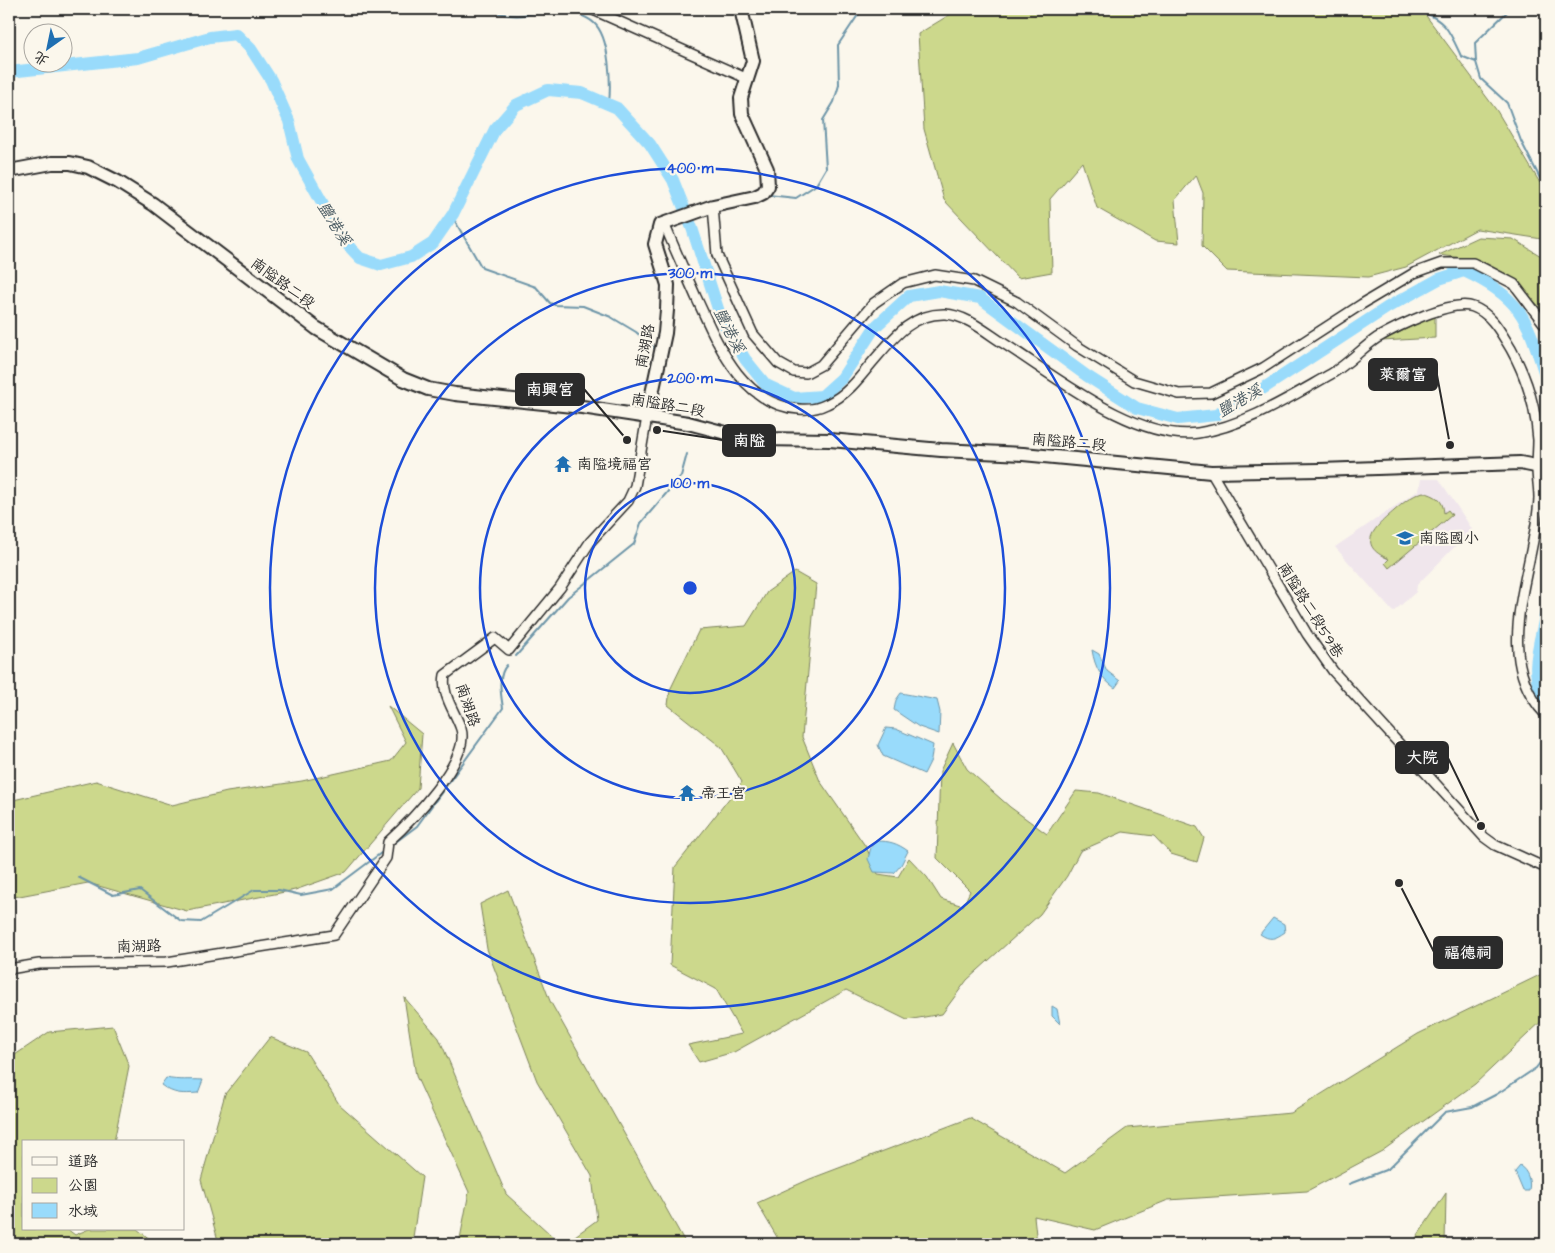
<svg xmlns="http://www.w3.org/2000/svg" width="1555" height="1253" viewBox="0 0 1555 1253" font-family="'Architects Daughter','LXGW WenKai TC',sans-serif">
<rect width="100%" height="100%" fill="#fbf7ec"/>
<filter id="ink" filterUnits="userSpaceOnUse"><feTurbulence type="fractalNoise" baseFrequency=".02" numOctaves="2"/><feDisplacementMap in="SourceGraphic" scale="10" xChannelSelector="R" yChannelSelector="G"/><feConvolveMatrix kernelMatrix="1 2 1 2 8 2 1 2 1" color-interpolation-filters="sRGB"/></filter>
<g filter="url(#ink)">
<path fill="#f0e6ec" d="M 1421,479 L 1439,479 L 1472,529 L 1417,585 L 1416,592 L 1393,612 L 1335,547 L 1419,490 Z"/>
<path fill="#ccd88c" stroke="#7c825c" d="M 959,9 L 1421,9 L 1497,111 L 1540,183 L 1546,187 L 1546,245 L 1542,239 L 1477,229 L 1406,267 L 1368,277 L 1227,271 L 1202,246 L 1203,193 L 1196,175 L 1175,200 L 1179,243 L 1155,241 L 1097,208 L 1082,162 L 1050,199 L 1052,272 L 1018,278 L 944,200 L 924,129 L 918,34 Z
M 1478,237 L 1513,239 L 1546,259 L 1546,314 L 1512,277 L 1480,260 L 1439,255 Z
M 1435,315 L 1435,338 L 1382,341 Z
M 1423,492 C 1436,496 1443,499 1444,513 L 1448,510 L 1452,515 L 1389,568 L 1385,563 L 1389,559 C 1355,545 1375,527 1394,511 C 1403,503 1411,496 1423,492 Z
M 795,572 L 816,584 L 802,737 L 820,781 L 866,847 L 878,874 L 898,877 L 909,858 L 927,877 L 941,899 L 963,906 L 970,891 L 937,858 L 940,771 L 953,743 L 967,769 L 1010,807 L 1047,834 L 1076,791 L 1099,793 L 1197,827 L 1204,838 L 1197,862 L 1171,854 L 1154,836 L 1123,832 L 1080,851 L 1067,876 L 1040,914 L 967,980 L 942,1014 L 907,1020 L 846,990 L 734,1052 L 699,1062 L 688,1045 L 742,1034 L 716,989 L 670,965 L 675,867 L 742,782 L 721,747 L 668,705 L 670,690 L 699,630 L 746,626 L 767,592 Z
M 388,706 L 422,734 L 418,788 L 346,872 L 295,890 L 187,911 L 88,883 L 9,898 L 9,801 L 96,781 L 172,805 L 227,792 L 302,781 L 391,761 L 406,742 Z
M 508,890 L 550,1001 L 686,1244 L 564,1244 L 597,1220 L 592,1176 L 537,1081 L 487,949 L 480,904 Z
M 1546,972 L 1546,1017 L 1475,1084 L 1382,1151 L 1307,1191 L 1168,1200 L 1095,1230 L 1034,1216 L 1037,1244 L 781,1244 L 757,1203 L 810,1179 L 970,1118 L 1065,1173 L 1127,1128 L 1291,1113 L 1418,1034 Z
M 404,997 L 439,1038 L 506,1194 L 561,1244 L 459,1244 L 469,1192 L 416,1076 Z
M 113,1026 L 129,1066 L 114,1142 L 24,1142 L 24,1229 L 67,1229 L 75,1235 L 89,1229 L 137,1229 L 156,1244 L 9,1244 L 9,1059 L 49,1032 Z
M 270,1037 L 306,1052 L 339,1104 L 422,1177 L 412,1244 L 219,1244 L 201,1180 L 225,1094 Z
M 1446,1193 L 1445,1244 L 1412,1244 Z"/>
<path fill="#99dbfb" stroke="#6d95a8" d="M 1092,650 L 1099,654 L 1107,671 L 1120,681 L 1115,688 C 1101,678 1095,668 1092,650 Z
M 901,693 L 937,700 L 940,712 L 939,734 L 919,727 L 894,710 L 896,700 Z
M 886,728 L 896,729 L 933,745 L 931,760 L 924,774 L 883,756 L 878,745 Z
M 877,841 C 889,841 897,843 908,851 L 901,865 L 894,873 L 874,872 L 868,859 L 871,847 Z
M 1273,918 L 1284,924 L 1285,932 C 1275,939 1270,941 1260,934 Z
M 1052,1006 L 1057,1009 L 1060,1024 L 1052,1016 Z
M 166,1078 C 179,1081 190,1079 203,1080 L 198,1093 C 183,1094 174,1095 161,1085 Z
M 1520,1166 C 1528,1171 1531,1182 1529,1191 L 1523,1191 L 1515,1172 Z"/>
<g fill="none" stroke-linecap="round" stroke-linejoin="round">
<path stroke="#6d95a8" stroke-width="2" d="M 485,9 C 497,13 511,17 523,15 C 533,14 544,10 554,10 C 567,11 584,14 594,23 C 610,37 611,84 609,104
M 1419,9 C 1447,23 1448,28 1461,56 L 1476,62
M 1510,9 L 1475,43 L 1476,62 L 1481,79 L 1507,103 L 1521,141 L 1546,190
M 768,195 L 796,198 L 816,185 L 826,168 L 823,120 L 834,102 L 839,85 L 838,45 L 862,9
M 452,216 L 482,268 L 536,287 L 550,303 L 555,305 L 583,306 L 611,317 L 636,332 L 655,349
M 516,656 L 568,597 L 634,544 L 641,523 L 681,476 L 687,454
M 393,844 L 417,826 L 503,708 C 501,695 497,675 507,665
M 78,877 L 113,895 L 140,890 L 181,921 L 201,922 L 254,890 L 279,890 L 301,895 L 333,889 L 381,853
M 1349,1184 L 1388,1169 L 1445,1112 L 1472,1107 L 1497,1094 L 1536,1068 L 1546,1055"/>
<path stroke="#99dbfb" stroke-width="12" d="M 9,72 L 138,58 L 210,37 L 236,34 L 251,49 L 271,80 L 289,121 L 298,159 L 343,240 L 360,258 L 381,265 L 411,257 L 433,243 L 453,214 L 495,129 L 516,105 L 548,90 L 582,93 L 617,108 L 650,144 L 673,180 L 692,228 L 721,318 L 745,359 L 766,385 L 794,398 L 822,396 L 842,378 L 875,327 L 909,296 L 939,291 L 980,298 L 1087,376 L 1137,408 L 1178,419 L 1216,415 L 1264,388 L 1388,307 L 1439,279 L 1464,271 C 1523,298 1527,320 1546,378
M 1546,611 C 1542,637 1526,676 1546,698"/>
<g stroke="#2b2b2b" stroke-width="12">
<path id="street" d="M 591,9 L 748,79
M 713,206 L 717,255 L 753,334 L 778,363 L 794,372 L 806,373 L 821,365 L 874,303 L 903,283 L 935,275 L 974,281 L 1017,302 L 1077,346 L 1134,381 L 1179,394 L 1211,393 L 1263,368 L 1362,304 L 1414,273 L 1442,263 L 1473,263 L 1514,284 L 1546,326
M 664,223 C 674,248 685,272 696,297 C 717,342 741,405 799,409 C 808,410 819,408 827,404 C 845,396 858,380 870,365 C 891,341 910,313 945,314 C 966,315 986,332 1003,343 C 1054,375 1136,442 1198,433 C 1245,426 1290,397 1331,374 C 1348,364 1361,349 1377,338 C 1396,327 1452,299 1473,307 C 1492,314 1501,333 1511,349 C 1526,376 1536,409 1538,440 C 1538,449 1537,459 1537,469 C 1537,478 1539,488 1539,498 C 1536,567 1488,656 1546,715
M 1211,472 L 1307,634 L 1333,671 L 1484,837 L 1495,845 L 1546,868
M 9,969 L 39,964 L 167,962 L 334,935 L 386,858 L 388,842 C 409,823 471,760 461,729 C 455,711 441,695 445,675 L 495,638 L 509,650 L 560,588 L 590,542 L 628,501 L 635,486 L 647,417"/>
</g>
<g stroke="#2b2b2b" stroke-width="16">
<path id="secondary" d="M 9,171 L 52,163 L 70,163 L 88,167 L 118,182 L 153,204 L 316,328 L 403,379 L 428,389 L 455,394 L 582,407 L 688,423 L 741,437 L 761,439 L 830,440 L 941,450 L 1023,454 L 1211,472 L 1320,470 L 1520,463 L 1546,468
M 647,417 L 665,333 L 667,310 L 668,285 L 655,244 L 660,225 L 713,206 L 755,197 L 763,193 L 768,186 L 767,169 L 742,114 L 741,98 L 753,61 L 741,9"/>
</g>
<use href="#street" stroke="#fbf7ec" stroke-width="9"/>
<use href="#secondary" stroke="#fbf7ec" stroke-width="12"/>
</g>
</g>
<g fill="none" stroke="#1d4ed8" stroke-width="2.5">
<circle cx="690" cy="588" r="105"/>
<circle cx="690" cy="588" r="210"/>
<circle cx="690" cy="588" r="315"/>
<circle cx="690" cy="588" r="420"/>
</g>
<defs>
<g id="temple-bare" transform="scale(1.35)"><path d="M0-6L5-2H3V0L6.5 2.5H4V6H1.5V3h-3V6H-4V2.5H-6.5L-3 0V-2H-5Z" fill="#1f6fb2" stroke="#fbf7ec" stroke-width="2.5" paint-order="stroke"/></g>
<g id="school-bare" transform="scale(1.35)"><path d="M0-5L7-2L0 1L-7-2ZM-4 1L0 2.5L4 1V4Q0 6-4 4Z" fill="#1f6fb2" stroke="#fbf7ec" stroke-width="2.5" paint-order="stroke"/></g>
</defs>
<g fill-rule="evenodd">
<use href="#temple-bare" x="563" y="464"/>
<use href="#school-bare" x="1405" y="538"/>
<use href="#temple-bare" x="687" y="793"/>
</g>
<g text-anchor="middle" stroke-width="4.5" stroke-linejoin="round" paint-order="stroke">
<g font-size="15" fill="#2b2b2b" stroke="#fbf7ec">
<text transform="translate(283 283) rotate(36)" y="5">南隘路二段</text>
<text transform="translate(645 346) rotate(-79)" y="5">南湖路</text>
<text transform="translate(668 405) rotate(10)" y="5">南隘路二段</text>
<text transform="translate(1069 442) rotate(5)" y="5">南隘路二段</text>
<text transform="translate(1311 610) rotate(58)" y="5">南隘路二段59巷</text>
<text transform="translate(468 705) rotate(71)" y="5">南湖路</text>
<text transform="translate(139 946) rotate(-1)" y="5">南湖路</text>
</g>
<g font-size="15" fill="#2b2b2b" stroke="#fbf7ec" text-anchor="start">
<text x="577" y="469">南隘境福宮</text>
<text x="1419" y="543">南隘國小</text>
<text x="701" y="798">帝王宮</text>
</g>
<g font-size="16" font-style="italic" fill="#46575f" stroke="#fbf7ec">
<text transform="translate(335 223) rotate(58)" y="6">鹽港溪</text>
<text transform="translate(730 330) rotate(63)" y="6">鹽港溪</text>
<text transform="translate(1239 400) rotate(-30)" y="6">鹽港溪</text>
</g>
</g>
<circle cx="690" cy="588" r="8" fill="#1d4ed8" stroke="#fbf7ec" stroke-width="2.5"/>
<g font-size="15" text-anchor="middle" font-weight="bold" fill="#1d4ed8" stroke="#fbf7ec" stroke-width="4.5" stroke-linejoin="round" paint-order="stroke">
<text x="690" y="173">400 m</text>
<text x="690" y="278">300 m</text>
<text x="690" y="383">200 m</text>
<text x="690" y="488">100 m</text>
</g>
<path fill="none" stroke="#2b2b2b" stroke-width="2" d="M1450 445L1437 375M627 440L584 389M657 430L723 440M1481 826L1448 758M1399 883L1434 952"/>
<g fill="#2b2b2b" stroke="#fbf7ec" stroke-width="2">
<circle cx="1450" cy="445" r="5"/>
<circle cx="627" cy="440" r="5"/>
<circle cx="657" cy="430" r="5"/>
<circle cx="1481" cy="826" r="5"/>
<circle cx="1399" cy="883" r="5"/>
</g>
<g fill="#2b2b2b" stroke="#2b2b2b" stroke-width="2">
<rect x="1369" y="359" width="68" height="31" rx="5"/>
<rect x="516" y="374" width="68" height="31" rx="5"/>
<rect x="723" y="425" width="52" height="31" rx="5"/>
<rect x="1396" y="742" width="52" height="31" rx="5"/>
<rect x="1434" y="937" width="68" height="31" rx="5"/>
</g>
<g font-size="16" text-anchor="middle" font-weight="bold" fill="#fff">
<text x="1403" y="380">萊爾富</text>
<text x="550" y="395">南興宮</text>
<text x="749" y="446">南隘</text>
<text x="1422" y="763">大院</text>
<text x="1468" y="958">福德祠</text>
</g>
<rect width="1555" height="1253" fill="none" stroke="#fbf7ec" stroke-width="30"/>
<rect x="15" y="15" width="1525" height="1223" fill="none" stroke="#2b2b2b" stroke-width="2" filter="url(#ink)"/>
<rect x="22" y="1140" width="162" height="90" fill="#fbf7ec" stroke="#a8a59f"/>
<rect x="32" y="1157" width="25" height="8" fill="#fbf7ec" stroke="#a8a59f"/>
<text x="68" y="1166" font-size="15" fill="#2b2b2b">道路</text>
<rect x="32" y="1178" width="25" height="15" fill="#ccd88c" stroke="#a8a59f"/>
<text x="68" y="1190" font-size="15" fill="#2b2b2b">公園</text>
<rect x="32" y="1203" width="25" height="15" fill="#99dbfb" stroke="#a8a59f"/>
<text x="68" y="1216" font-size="15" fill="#2b2b2b">水域</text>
<g transform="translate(48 48) rotate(213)"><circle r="24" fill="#fbf7ec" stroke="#a8a59f"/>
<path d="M0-4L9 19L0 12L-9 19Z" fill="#1f6fb2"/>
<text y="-8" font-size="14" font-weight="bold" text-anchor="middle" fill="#2b2b2b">北</text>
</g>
</svg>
